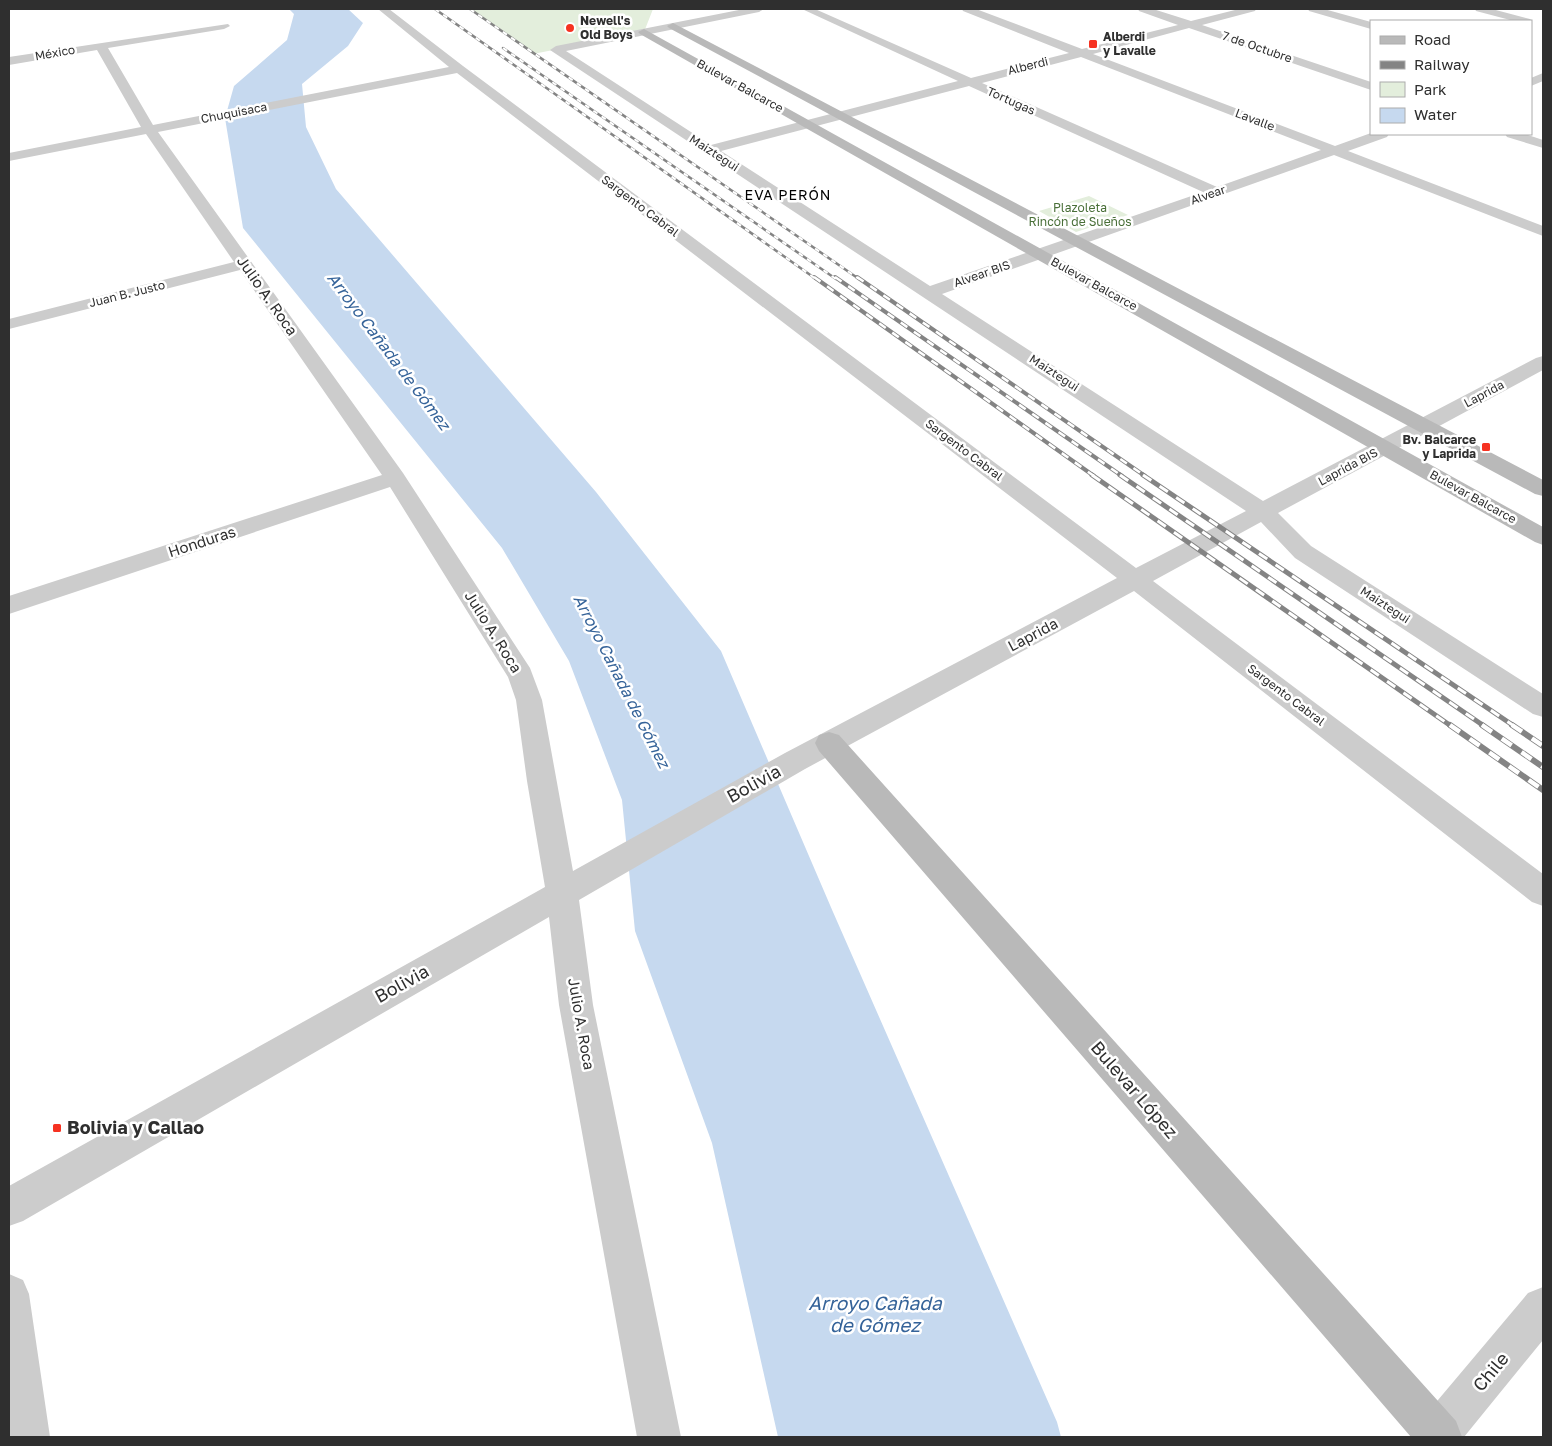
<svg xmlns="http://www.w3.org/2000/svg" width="1552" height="1446" viewBox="0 0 1552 1446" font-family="'Golos Text',sans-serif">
<rect width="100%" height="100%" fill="#fff"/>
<path fill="#e3eedc" d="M 470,9 L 653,9 L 644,32 L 533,54 Z
M 1089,196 L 1128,215 L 1076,232 L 1039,211 Z"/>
<path fill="#c6d9ef" d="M 289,9 L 348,9 L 363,23 L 348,46 L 302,84 L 306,127 L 336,189 L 596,492 L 721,651 L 833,912 L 1057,1422 L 1061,1437 L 778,1437 L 712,1143 L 635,931 L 622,800 L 569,661 L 502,548 L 243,228 L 225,118 L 234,86 L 287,40 L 294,14 Z"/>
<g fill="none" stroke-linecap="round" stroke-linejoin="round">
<path fill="#ccc" fill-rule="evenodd" d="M 378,9 L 389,9 L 463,66 L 1136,568 L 1246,511 L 550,50 L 556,46 L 744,9 L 764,9 L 759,12 L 566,51 L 711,145 L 958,81 L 802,9 L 815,9 L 971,78 L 1069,53 L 963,11 L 962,9 L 976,9 L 1082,49 L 1178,25 L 1139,11 L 1138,9 L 1153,9 L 1191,21 L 1239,9 L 1256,9 L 1255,11 L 1202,25 L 1371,82 L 1371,90 L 1189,28 L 1093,54 L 1335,146 L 1371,133 L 1389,134 L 1387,137 L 1348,151 L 1543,226 L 1543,236 L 1334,155 L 942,294 L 1263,501 L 1536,358 L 1543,356 L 1543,370 L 1278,513 L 1311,546 L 1543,694 L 1543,717 L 1533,714 L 1295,558 L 1261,522 L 1153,581 L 1543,874 L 1543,906 L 1532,902 L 1134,591 L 805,769 L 579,900 L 593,1005 L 681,1437 L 637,1437 L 559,1005 L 549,917 L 23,1221 L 9,1226 L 9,1186 L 545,887 L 527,781 L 516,700 L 508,677 L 390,487 L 9,614 L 9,596 L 382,475 L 240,270 L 9,329 L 9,319 L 234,262 L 146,134 L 9,161 L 9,153 L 141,127 L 97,50 L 9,65 L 9,57 L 228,24 L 230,26 L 224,29 L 108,48 L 153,125 L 449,67 ZM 1081,57 L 1321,150 L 1217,187 L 982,83 ZM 457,73 L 1117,578 L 785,753 L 573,871 L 542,700 L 530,668 L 403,473 L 158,132 ZM 969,86 L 1203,192 L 930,286 L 721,151 Z
M 1308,9 L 1324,9 L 1371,22 L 1371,29 L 1309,11 Z
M 1475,9 L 1492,9 L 1530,19 L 1532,21 L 1514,21 L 1476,11 Z
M 1543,73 L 1543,81 L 1531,86 L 1531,78 Z
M 1505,134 L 1525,134 L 1543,140 L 1543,148 L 1507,137 Z
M 9,1274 L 23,1280 L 29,1294 L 50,1437 L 9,1437 Z
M 1543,1287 L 1543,1340 L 1464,1437 L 1417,1437 L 1422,1419 L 1528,1293 Z"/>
<path fill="#b9b9b9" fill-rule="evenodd" d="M 673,23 L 1543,480 L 1543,496 L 1535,494 L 669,28 L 667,26 Z
M 644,29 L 1543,527 L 1543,545 L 1535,542 L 640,34 L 638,32 Z
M 829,732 L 839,735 L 1456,1421 L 1462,1437 L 1411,1437 L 819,751 L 815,743 L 819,735 Z"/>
<g stroke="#848484" stroke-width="2.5">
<path id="rail-far3" d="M 435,9 L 816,279
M 470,9 L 859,279
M 503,48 L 836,279"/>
</g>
<g stroke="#848484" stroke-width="4">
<path id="rail-far2" d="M 814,277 L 1094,476
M 835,277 L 1122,476
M 857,277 L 1145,476"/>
</g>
<g stroke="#848484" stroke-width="5">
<path id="rail-far1" d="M 1092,475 L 1451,726
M 1120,475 L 1484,726
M 1143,475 L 1514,726"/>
</g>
<g stroke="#848484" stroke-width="6">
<path id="rail" d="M 1450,725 L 1543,790
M 1482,725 L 1543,767
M 1512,725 L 1543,746"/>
</g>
<use href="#rail-far3" stroke="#fff" stroke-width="2" stroke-dasharray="5" stroke-linecap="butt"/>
<use href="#rail-far2" stroke="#fff" stroke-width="2.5" stroke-dasharray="8" stroke-linecap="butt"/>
<use href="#rail-far1" stroke="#fff" stroke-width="3" stroke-dasharray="10" stroke-linecap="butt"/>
<use href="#rail" stroke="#fff" stroke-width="4.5" stroke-dasharray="12" stroke-linecap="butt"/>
</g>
<g fill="#f63221" stroke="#fff" stroke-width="2">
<circle cx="570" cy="28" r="5"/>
<rect x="1088" y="39" width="10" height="10" rx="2.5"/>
<rect x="1481" y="442" width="10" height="10" rx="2.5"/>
<rect x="52" y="1123" width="10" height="10" rx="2.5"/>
</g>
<g text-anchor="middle" stroke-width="5" stroke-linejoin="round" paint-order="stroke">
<g font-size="12" font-weight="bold" fill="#2f2f2f" stroke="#fff" text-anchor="start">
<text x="580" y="25">Newell's<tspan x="580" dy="14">Old Boys</tspan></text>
<text x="1103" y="41">Alberdi<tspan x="1103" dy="14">y Lavalle</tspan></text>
<text x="1476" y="444" text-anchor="end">Bv. Balcarce<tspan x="1476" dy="14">y Laprida</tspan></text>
</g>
<g font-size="12" fill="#2f2f2f" stroke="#fff">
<text transform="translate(1257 47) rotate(19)" y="4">7 de Octubre</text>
<text transform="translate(55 53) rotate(-10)" y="4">México</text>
<text transform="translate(1028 66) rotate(-14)" y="4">Alberdi</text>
<text transform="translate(740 86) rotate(29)" y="4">Bulevar Balcarce</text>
<text transform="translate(1011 101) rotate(24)" y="4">Tortugas</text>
<text transform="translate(234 113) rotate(-11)" y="4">Chuquisaca</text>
<text transform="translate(1255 120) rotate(21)" y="4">Lavalle</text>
<text transform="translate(714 153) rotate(33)" y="4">Maiztegui</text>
<text transform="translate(1208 195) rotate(-19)" y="4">Alvear</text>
<text transform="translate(640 206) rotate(37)" y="4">Sargento Cabral</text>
<text transform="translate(982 274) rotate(-19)" y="4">Alvear BIS</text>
<text transform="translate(1094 284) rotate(29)" y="4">Bulevar Balcarce</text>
<text transform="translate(127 294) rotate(-14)" y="4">Juan B. Justo</text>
<text transform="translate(1054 373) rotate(33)" y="4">Maiztegui</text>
<text transform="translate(1484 394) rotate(-28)" y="4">Laprida</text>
<text transform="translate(964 450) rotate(37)" y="4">Sargento Cabral</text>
<text transform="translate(1348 467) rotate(-28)" y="4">Laprida BIS</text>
<text transform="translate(1473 497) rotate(29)" y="4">Bulevar Balcarce</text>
<text transform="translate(1385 605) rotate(33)" y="4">Maiztegui</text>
<text transform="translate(1286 695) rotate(37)" y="4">Sargento Cabral</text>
</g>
<g font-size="12" fill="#496f38" stroke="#fff">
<text x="1080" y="212">Plazoleta<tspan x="1080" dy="14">Rincón de Sueños</tspan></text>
</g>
<g font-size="14" letter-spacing="1" fill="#000" stroke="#fff">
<text x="788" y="200">EVA PERÓN</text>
</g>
<g font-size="15" fill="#2f2f2f" stroke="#fff">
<text transform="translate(267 296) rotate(55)" y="5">Julio A. Roca</text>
<text transform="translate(202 542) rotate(-18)" y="5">Honduras</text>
<text transform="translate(493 632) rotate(58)" y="5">Julio A. Roca</text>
<text transform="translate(1033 635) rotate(-28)" y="5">Laprida</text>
<text transform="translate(581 1024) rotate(80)" y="5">Julio A. Roca</text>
</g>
<g font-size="16" font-style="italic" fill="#356399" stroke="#fff">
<text transform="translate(389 351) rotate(53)" y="6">Arroyo Cañada de Gómez</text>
<text transform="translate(622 681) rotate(63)" y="6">Arroyo Cañada de Gómez</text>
</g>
<g font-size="18" fill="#2f2f2f" stroke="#fff">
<text transform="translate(754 784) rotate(-29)" y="6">Bolivia</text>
<text transform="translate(402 984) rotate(-29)" y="6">Bolivia</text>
<text transform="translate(1134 1090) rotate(49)" y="6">Bulevar López</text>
<text transform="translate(1491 1372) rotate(-50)" y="6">Chile</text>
</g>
<g font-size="18" font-weight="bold" fill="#2f2f2f" stroke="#fff" text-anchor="start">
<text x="67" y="1134">Bolivia y Callao</text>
</g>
<g font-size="19" font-style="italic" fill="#356399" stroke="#fff">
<text x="875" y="1310">Arroyo Cañada<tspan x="875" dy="22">de Gómez</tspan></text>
</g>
</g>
<rect width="1552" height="1446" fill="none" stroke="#2f2f2f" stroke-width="20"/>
<rect x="1370" y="20" width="162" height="115" fill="#ffffff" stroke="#acacac"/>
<rect x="1380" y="36" width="25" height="8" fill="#b9b9b9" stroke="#acacac"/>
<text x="1414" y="45" font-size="15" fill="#2f2f2f">Road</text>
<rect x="1380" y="61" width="25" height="8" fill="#848484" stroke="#acacac"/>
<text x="1414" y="70" font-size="15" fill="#2f2f2f">Railway</text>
<rect x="1380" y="82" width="25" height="15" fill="#e3eedc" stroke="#acacac"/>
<text x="1414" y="95" font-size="15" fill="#2f2f2f">Park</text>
<rect x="1380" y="108" width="25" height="15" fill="#c6d9ef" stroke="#acacac"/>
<text x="1414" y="120" font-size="15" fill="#2f2f2f">Water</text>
</svg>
